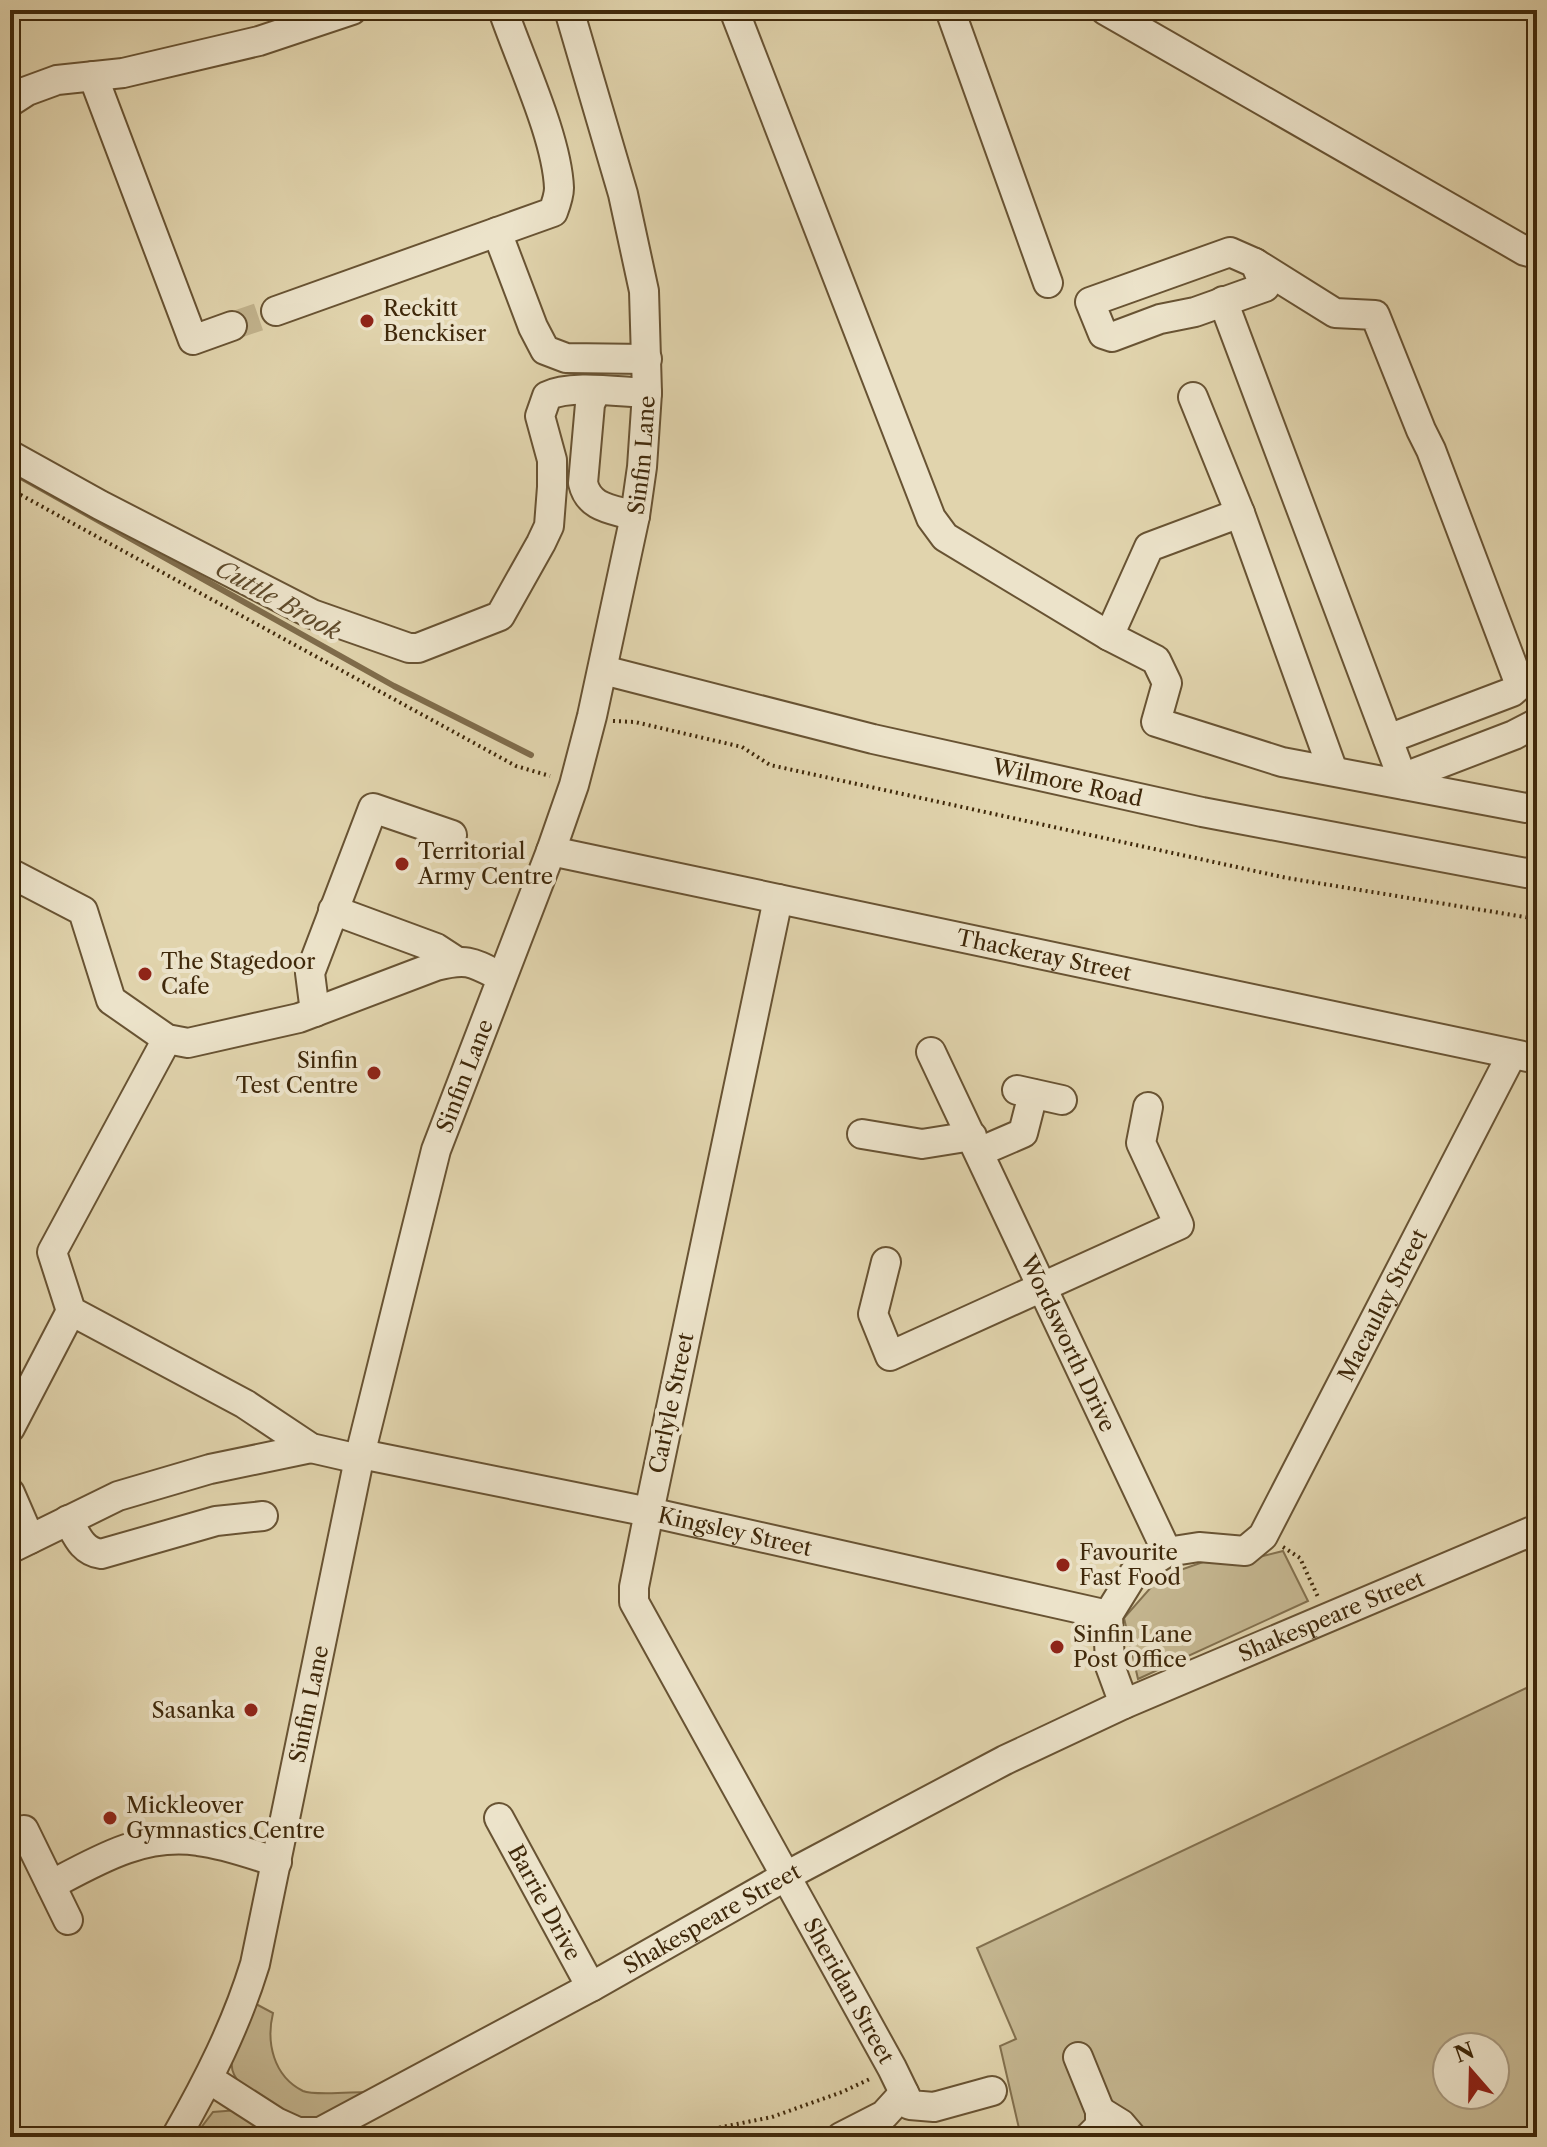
<svg xmlns="http://www.w3.org/2000/svg" width="1547" height="2147" viewBox="0 0 1547 2147" font-family="'Libre Caslon Text',serif">
<rect width="100%" height="100%" fill="#e1d4ad"/>
<filter id="stains"><feTurbulence type="fractalNoise" baseFrequency=".0025" numOctaves="4"/><feColorMatrix values="0 0 0 0 .2 0 0 0 0 .09 0 0 0 0 .02 0 0 0 .5 -.17"/></filter>
<radialGradient id="worn" r=".72"><stop offset=".6" stop-color="#630" stop-opacity="0"/><stop offset="1" stop-color="#630" stop-opacity=".3"/></radialGradient>
<path fill="#c5b791" stroke="#82704e" stroke-width="2" fill-rule="evenodd" d="M 1283,1551 L 1308,1601 L 1138,1679 L 1124,1618 L 1160,1577 L 1206,1561 L 1235,1563 Z
M 1537,1683 L 1537,2137 L 1021,2137 L 1000,2046 L 1016,2039 L 977,1948 ZM 1447,2047 L 1495,2047 L 1495,2095 L 1447,2095 Z
M 256,2004 L 273,2013 C 266,2042 273,2076 303,2091 C 314,2096 352,2092 367,2092 C 354,2100 339,2113 324,2118 C 300,2127 227,2092 232,2062 C 235,2045 249,2020 256,2004 Z
M 238,2110 L 266,2133 L 266,2137 L 194,2137 L 213,2112 Z"/>
<g fill="none" stroke-linecap="round" stroke-linejoin="round">
<path stroke="#7f6c4b" stroke-width="6" d="M 10,471 L 394,686 L 531,755"/>
<path stroke="#c1b28c" stroke-width="28" stroke-dasharray="28 14" stroke-linecap="butt" d="M 232,326 L 276,311"/>
<g stroke="#685333" stroke-width="32">
<g id="minor">
<path d="M 734,10 L 931,518 L 945,537 L 1109,636 L 1156,660 L 1167,683 L 1156,722 L 1282,762 L 1526,808 L 1537,807"/>
<path d="M 950,10 L 1048,283"/>
<path d="M 1105,10 L 1525,251 L 1537,254"/>
<path d="M 93,76 L 193,340 L 232,326"/>
<path d="M 10,102 L 27,91 L 57,80 L 123,73 L 259,41 L 352,10"/>
<path d="M 497,232 L 533,327 L 545,350 L 566,358 L 647,359"/>
<path d="M 1230,252 L 1255,263 L 1265,287 L 1195,312 L 1160,319 L 1112,337 L 1103,334 L 1090,302 Z"/>
<path d="M 1255,263 L 1335,313 L 1375,315 L 1421,430 L 1431,450 L 1520,685 L 1512,692 L 1388,739"/>
<path d="M 1223,301 L 1405,785"/>
<path d="M 276,311 L 553,212 C 556,204 559,196 559,188 C 557,137 520,60 503,10"/>
<path d="M 596,391 L 590,404 L 583,483 C 589,509 613,509 635,516"/>
<path d="M 1193,397 L 1240,513 L 1333,771"/>
<path d="M 10,455 L 100,505 L 312,614 L 409,648 L 418,648 L 500,616 L 541,543 L 549,526 L 552,487 L 552,460 L 540,416 L 547,396 C 571,384 619,392 647,393"/>
<path d="M 1109,636 L 1149,547 L 1240,513"/>
<path id="s1" d="M 603,670 L 873,739 L 1202,812 L 1537,875"/>
<path d="M 1402,778 L 1514,735 L 1537,723"/>
<path id="s2" d="M 551,851 L 1537,1059"/>
<path d="M 10,873 L 83,911 L 111,1000 L 167,1039 L 188,1043 L 299,1018 L 436,966 C 468,958 472,962 501,977"/>
<path id="s3" d="M 778,899 L 649,1512 L 634,1587 L 634,1602 L 892,2068 L 910,2105 L 934,2107 L 992,2091"/>
<path d="M 333,910 L 436,948 L 456,961"/>
<path d="M 315,1012 L 310,973 L 373,808 L 452,835"/>
<path d="M 167,1039 L 52,1252 L 71,1311 L 245,1404 L 311,1448 L 359,1459"/>
<path id="s4" d="M 931,1052 L 1167,1552"/>
<path d="M 1017,1090 L 1062,1100"/>
<path d="M 862,1134 L 922,1144 L 972,1136"/>
<path d="M 979,1152 L 1023,1133 L 1033,1094"/>
<path d="M 886,1262 L 873,1314 L 890,1356 L 1179,1225 L 1141,1143 L 1148,1107"/>
<path d="M 10,1428 L 71,1311"/>
<path id="s5" d="M 361,1454 L 649,1512 L 1108,1615"/>
<path d="M 10,1493 L 30,1539"/>
<path d="M 68,1520 C 77,1536 82,1551 101,1554 L 216,1521 L 263,1516"/>
<path d="M 10,1549 L 118,1496 L 210,1469 L 311,1448"/>
<path id="s6" d="M 1124,1704 L 1110,1666 L 1108,1615 L 1134,1573 L 1167,1552 L 1199,1547 L 1245,1551 L 1263,1536 L 1512,1054"/>
<path id="s7" d="M 499,1818 L 591,1987"/>
<path d="M 24,1830 L 68,1920"/>
<path d="M 51,1885 C 98,1860 143,1833 198,1841 C 225,1844 251,1854 277,1862"/>
<path d="M 1078,2057 L 1100,2111 L 1100,2126 L 1089,2137"/>
<path id="s8" d="M 209,2079 L 276,2122 L 298,2132 L 320,2132 L 591,1987 L 786,1876 L 1005,1760 L 1124,1704 L 1537,1529"/>
<path d="M 1100,2111 L 1121,2124 L 1132,2137"/>
<path id="s9" d="M 176,2137 C 208,2081 236,2026 255,1964 L 359,1459 L 436,1150 L 551,851 L 574,785 L 592,716 L 635,516 L 642,467 L 647,393 L 644,291 L 623,194 L 569,10"/>
<path d="M 841,2137 L 884,2115 L 904,2093"/>
</g>
</g>
<path stroke="#3f280a" stroke-width="4" stroke-dasharray="2 4" stroke-linecap="butt" d="M 10,489 L 516,766 L 550,776
M 613,721 L 635,722 L 742,747 L 770,765 L 1287,878 L 1537,919
M 1283,1547 L 1300,1558 L 1318,1597
M 672,2137 L 772,2117 L 842,2092 L 872,2078"/>
<use href="#minor" stroke="#ece3ca" stroke-width="28"/>
</g>
<g fill="#8f2418" stroke="#ece3ca" stroke-width="3">
<circle cx="367" cy="321" r="8"/>
<circle cx="402" cy="864" r="8"/>
<circle cx="145" cy="974" r="8"/>
<circle cx="374" cy="1073" r="8"/>
<circle cx="1063" cy="1565" r="8"/>
<circle cx="1057" cy="1647" r="8"/>
<circle cx="251" cy="1710" r="8"/>
<circle cx="110" cy="1818" r="8"/>
</g>
<g text-anchor="middle" stroke-width="8" stroke-linejoin="round" paint-order="stroke">
<g font-size="22" fill="#3f280a" stroke="#ece3ca" text-anchor="start">
<text x="383" y="316">Reckitt<tspan x="383" dy="25">Benckiser</tspan></text>
<text x="418" y="859">Territorial<tspan x="418" dy="25">Army Centre</tspan></text>
<text x="161" y="969">The Stagedoor<tspan x="161" dy="25">Cafe</tspan></text>
<text x="358" y="1068" text-anchor="end">Sinfin<tspan x="358" dy="25">Test Centre</tspan></text>
<text x="1079" y="1560">Favourite<tspan x="1079" dy="25">Fast Food</tspan></text>
<text x="1073" y="1642">Sinfin Lane<tspan x="1073" dy="25">Post Office</tspan></text>
<text x="235" y="1718" text-anchor="end">Sasanka</text>
<text x="126" y="1813">Mickleover<tspan x="126" dy="25">Gymnastics Centre</tspan></text>
</g>
<g font-size="22" fill="#3f280a" stroke="#ece3ca">
<text dy="8" stroke="none"><textPath href="#s9" startOffset="1752">Sinfin Lane</textPath></text>
<text dy="8" stroke="none"><textPath href="#s1" startOffset="478">Wilmore Road</textPath></text>
<text dy="8" stroke="none"><textPath href="#s2" startOffset="504">Thackeray Street</textPath></text>
<text dy="8" stroke="none"><textPath href="#s9" startOffset="1104">Sinfin Lane</textPath></text>
<text dy="8" stroke="none"><textPath href="#s6" startOffset="542">Macaulay Street</textPath></text>
<text dy="8" stroke="none"><textPath href="#s4" startOffset="322">Wordsworth Drive</textPath></text>
<text transform="translate(671 1403) rotate(-78)" y="8">Carlyle Street</text>
<text dy="8" stroke="none"><textPath href="#s5" startOffset="382">Kingsley Street</textPath></text>
<text dy="8" stroke="none"><textPath href="#s8" startOffset="1262">Shakespeare Street</textPath></text>
<text dy="8" stroke="none"><textPath href="#s9" startOffset="456">Sinfin Lane</textPath></text>
<text dy="8" stroke="none"><textPath href="#s7" startOffset="96">Barrie Drive</textPath></text>
<text dy="8" stroke="none"><textPath href="#s8" startOffset="572">Shakespeare Street</textPath></text>
<text dy="8" stroke="none"><textPath href="#s3" startOffset="1162">Sheridan Street</textPath></text>
</g>
<g font-size="24" font-style="italic" fill="#5f4a2a" stroke="#ece3ca">
<text transform="translate(278 600) rotate(29)" y="8">Cuttle Brook</text>
</g>
</g>
<rect width="1547" height="2147" fill="none" stroke="#e1d4ad" stroke-width="40"/>
<rect x="12" y="12" width="1523" height="2123" fill="none" stroke="#3f280a" stroke-width="4"/>
<rect x="20" y="20" width="1507" height="2107" fill="none" stroke="#3f280a" stroke-width="2"/>
<g transform="translate(1471 2071) rotate(340)"><circle r="38" fill="#ece3ca" stroke="#a7987d" stroke-width="2"/>
<path d="M0-6L14 30L0 20L-14 30Z" fill="#8f2418"/>
<text y="-12" font-size="22" font-weight="bold" text-anchor="middle" fill="#3f280a">N</text>
</g>
<rect width="100%" height="100%" filter="url(#stains)"/>
<rect width="100%" height="100%" fill="url(#worn)"/>
</svg>
